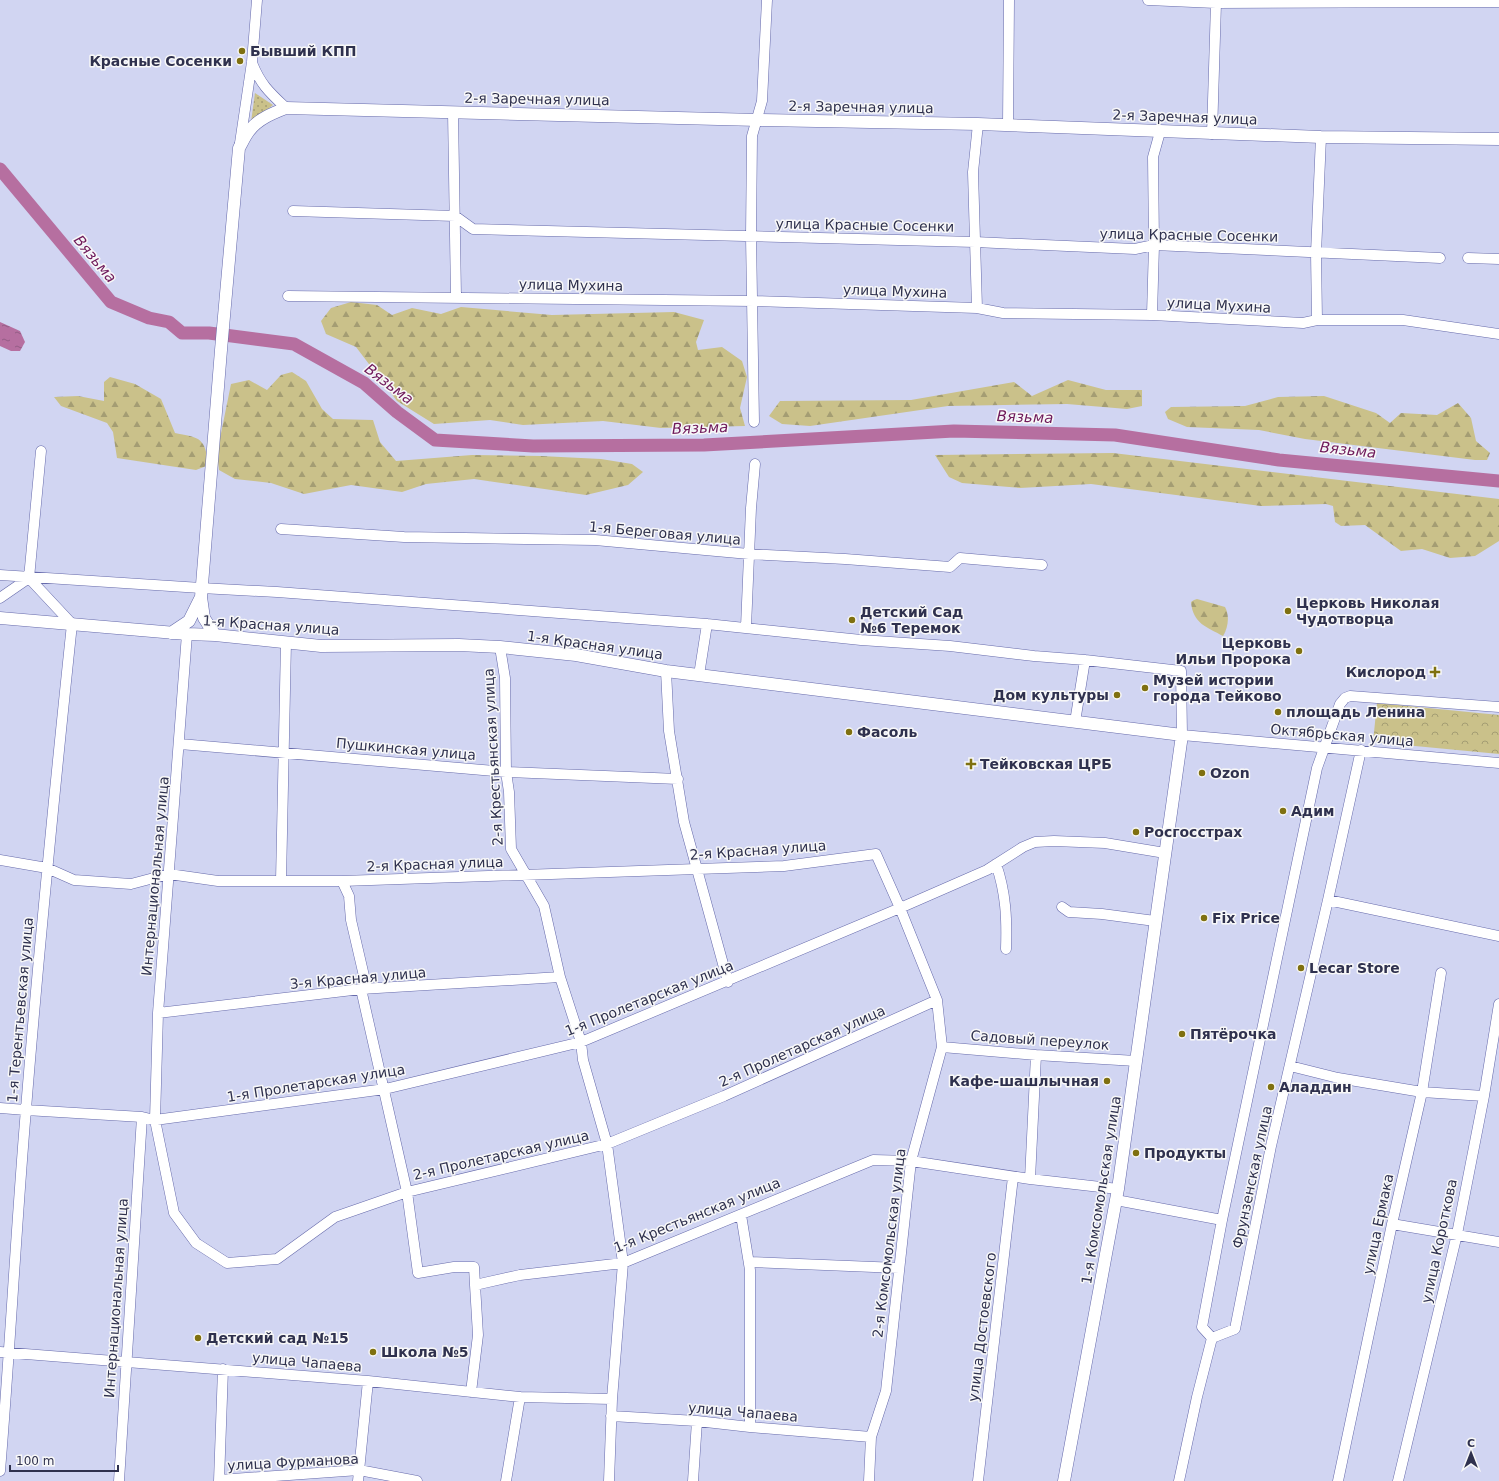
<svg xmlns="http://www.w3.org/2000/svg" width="1499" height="1481" viewBox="0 0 1499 1481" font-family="'DejaVu Sans',sans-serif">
<defs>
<pattern id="grass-dots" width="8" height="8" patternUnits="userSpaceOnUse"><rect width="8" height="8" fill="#cac18a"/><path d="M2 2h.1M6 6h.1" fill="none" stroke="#a49d73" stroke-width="1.8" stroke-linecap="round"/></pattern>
<pattern id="forest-firs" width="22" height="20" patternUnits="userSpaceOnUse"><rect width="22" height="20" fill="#cac18a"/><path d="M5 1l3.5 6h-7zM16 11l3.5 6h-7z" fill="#a49d73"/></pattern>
<pattern id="park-crowns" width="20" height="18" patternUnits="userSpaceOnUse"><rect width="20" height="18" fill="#cac18a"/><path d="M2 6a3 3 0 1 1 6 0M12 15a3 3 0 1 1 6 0" fill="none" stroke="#a49d73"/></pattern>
<pattern id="water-ripples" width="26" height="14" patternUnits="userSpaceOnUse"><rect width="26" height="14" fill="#b66fa0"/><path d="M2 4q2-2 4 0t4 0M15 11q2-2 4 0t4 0" fill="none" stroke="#945c85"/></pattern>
</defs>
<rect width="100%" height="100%" fill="#d1d5f2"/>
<path fill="url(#grass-dots)" d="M 255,93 L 273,105 L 251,122 Z"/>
<path fill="url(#forest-firs)" d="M 351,302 L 377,305 L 392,315 L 412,308 L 441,314 L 461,307 L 552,315 L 674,312 L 704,320 L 696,342 L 698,350 L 722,347 L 742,361 L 747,377 L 740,408 L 745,426 L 661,428 L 603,421 L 523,425 L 490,420 L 434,424 L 397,401 L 356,347 L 326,334 L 321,321 L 331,308 Z
M 292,372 L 306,381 L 322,409 L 333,419 L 373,420 L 380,442 L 396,461 L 472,455 L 541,456 L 601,459 L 632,464 L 643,472 L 628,485 L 586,495 L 474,479 L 426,484 L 402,492 L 351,485 L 304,494 L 271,483 L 235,479 L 219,470 L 217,453 L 231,384 L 249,380 L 267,390 L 281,375 Z
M 110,377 L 135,384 L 161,399 L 175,433 C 202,438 204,438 209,465 L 196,470 L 117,458 L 113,432 L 107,423 L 61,406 L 54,397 L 78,396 L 104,401 L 104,382 Z
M 1068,380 L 1106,390 L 1142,390 L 1142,406 L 1127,409 L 1067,404 L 948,406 L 810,426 L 782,424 L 769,416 L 780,401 L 911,400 L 1014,382 L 1032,396 Z
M 1324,396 L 1376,413 L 1390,423 L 1401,413 L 1437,415 L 1458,403 L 1471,418 L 1476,441 L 1490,453 L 1487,460 L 1475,460 L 1305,439 L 1259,430 L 1187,427 L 1168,419 L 1165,412 L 1171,407 L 1245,406 L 1278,397 Z
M 1113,453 L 1499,499 L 1499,541 L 1475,556 L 1450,558 L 1422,549 L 1401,551 L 1365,525 L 1341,526 L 1335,522 L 1333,506 L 1326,504 L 1261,506 L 1091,484 L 1020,488 L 962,483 L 949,477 L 935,455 Z
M 1197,599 L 1225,607 C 1230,616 1228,628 1223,636 C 1207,627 1193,624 1191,602 L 1194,600 Z"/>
<path fill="url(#park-crowns)" d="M 1377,703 L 1499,715 L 1499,754 L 1373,742 Z"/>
<path fill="url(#water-ripples)" d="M 0,322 L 20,331 L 25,342 L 20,351 L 11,351 L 0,346 Z"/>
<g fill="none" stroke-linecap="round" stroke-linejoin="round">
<path stroke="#b66fa0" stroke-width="13" d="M 0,169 L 111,302 L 149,318 L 169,322 L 182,333 L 209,333 L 294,344 L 364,383 L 397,412 L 435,440 L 533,446 L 704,445 L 954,431 L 1115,435 L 1279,460 L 1499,481"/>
<g stroke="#666aab" stroke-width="11">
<path id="minor" d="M 1148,0 L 1216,3 L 1499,2
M 252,63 C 261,85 269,92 286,108
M 453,112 L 456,297
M 1008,125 L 1009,0
M 1212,134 L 1216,3
M 240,143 L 252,62 L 257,0
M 293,211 L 455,216 L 473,229 L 975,242 L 1135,249 L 1154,245 L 1440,258
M 1468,258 L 1499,259
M 288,296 L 753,301 L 977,308 L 1003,313 L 1152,315 L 1303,323 L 1317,320 L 1403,320 L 1499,334
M 977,308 L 973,172 L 978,124
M 1152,315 L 1154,245 L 1153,157 L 1160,132
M 1317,320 L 1316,253 L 1321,137
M 754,422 L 751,236 L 752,136 L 762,101 L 767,0
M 281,529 L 404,537 L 595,540 L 749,554 L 845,559 L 950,567 L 960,558 L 1042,565
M 0,575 L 201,588 L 277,592 L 707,624 L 861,640 L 950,646 L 1034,656 L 1085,660 L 1181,671 L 1182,735 L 1499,763
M 0,598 L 29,578 L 41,451
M 746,627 L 751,508 L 755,464
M 187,634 L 158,1013 L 155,1120 L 174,1213 L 196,1243 L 227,1263 L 277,1259 L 335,1217 L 407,1192 L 607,1144 L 724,1096 L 937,1000
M 500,647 L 505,678 L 506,772 L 509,792 L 511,849 L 544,906 L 560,977 L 581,1042 L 583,1060 L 607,1144 L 623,1263 L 612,1399 L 609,1481
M 666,671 L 669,731 L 684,822 L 728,982
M 699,675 L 707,624
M 1075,722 L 1085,660
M 180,744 L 506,772 L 678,779
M 0,860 L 47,868 L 74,880 L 131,884 L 169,874 L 218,881 L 342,881 L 697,869 L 784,866 L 876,854 L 900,908 L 937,1000 L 942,1047 L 911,1161 L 886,1391 L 871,1437 L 869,1481
M 996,864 C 1006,893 1007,919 1006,949
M 281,881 L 286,642
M 342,881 L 349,896 L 351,920 L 367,989
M 1328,900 L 1499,936
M 1062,907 L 1069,912 L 1102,914 L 1155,921
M 361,989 L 407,1192 L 418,1273 L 454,1267 L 474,1267 L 475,1285
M 158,1013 L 361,989 L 560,977
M 942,1047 L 1036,1055 L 1136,1061
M 1290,1066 L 1338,1078 L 1422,1092 L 1484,1096
M 0,1108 L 26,1110 L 142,1117 L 155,1120 L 385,1089 L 581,1042 L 900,908 L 987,870 L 1023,847 L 1035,842 L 1054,841 L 1105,843 L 1165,853
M 1030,1179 L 1036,1055
M 1116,1200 L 1222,1220
M 741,1215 L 750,1270 L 750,1427
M 1392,1224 L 1499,1242
M 749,1262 L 899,1268
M 1212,1338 L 1202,1327 L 1222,1220 L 1317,768 L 1340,704 L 1345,698 L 1350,696 L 1499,707
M 0,1352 L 368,1381 L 520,1397 L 612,1399
M 471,1392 L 478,1335 L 475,1285 L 520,1275 L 623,1263 L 873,1160 L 911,1161 L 1030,1179 L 1118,1189
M 611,1416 L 697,1421 L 750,1427 L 871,1437
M 0,1471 C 10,1350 16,1229 26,1109 C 39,947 55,786 72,624 L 29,578
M 219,1480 L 359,1470 L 417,1481
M 119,1481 L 142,1117
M 219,1481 L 223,1369
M 358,1481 L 368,1381
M 506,1481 L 520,1397
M 693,1481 L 697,1421
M 978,1481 L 1013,1177
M 1179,1481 L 1197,1397 L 1212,1338 L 1235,1329 L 1271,1146 L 1328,900 L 1361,750
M 1338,1481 L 1392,1224 L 1422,1092 L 1441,973
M 1398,1481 L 1457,1234 L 1484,1096 L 1499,1004"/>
</g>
<g stroke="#666aab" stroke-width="13">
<path id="major" d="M 201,597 L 204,618 L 215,635
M 0,618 L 187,634 L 215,635 L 321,646 L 459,645 L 500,647 L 576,655 L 666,671 L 1182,735 L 1118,1189 L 1064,1481
M 171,633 L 189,621 L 201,597 L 221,350 L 239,148 C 242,143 245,136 249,131 C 258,119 273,113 286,108 L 758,120 L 978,124 L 1321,137 L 1499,139"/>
</g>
<use href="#minor" stroke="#fff" stroke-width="10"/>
<use href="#major" stroke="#fff" stroke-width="12"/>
</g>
<g fill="#7f7010" stroke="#f8f8f8" stroke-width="1.5">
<circle cx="242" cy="51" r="4"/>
<circle cx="240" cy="61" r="4"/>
<circle cx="1288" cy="611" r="4"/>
<circle cx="852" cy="620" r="4"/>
<circle cx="1299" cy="651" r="4"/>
<path d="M1433 666h4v4h4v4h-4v4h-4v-4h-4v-4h4z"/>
<circle cx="1145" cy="688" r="4"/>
<circle cx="1117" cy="695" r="4"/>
<circle cx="1278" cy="712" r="4"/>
<circle cx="849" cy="732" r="4"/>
<path d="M969 758h4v4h4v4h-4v4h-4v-4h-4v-4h4z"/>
<circle cx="1202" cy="773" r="4"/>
<circle cx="1283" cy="811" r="4"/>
<circle cx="1136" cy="832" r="4"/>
<circle cx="1204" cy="918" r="4"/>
<circle cx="1301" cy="968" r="4"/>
<circle cx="1182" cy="1034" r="4"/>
<circle cx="1107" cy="1081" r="4"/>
<circle cx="1271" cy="1087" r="4"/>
<circle cx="1136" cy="1153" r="4"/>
<circle cx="198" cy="1338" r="4"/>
<circle cx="373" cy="1352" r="4"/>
</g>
<g text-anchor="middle" stroke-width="3" stroke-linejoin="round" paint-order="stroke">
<g font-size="14" font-weight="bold" fill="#2f314e" stroke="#f8f8f8" text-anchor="start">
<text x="250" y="56">Бывший КПП</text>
<text x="232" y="66" text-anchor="end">Красные Сосенки</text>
<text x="1296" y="608">Церковь Николая<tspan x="1296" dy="16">Чудотворца</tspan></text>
<text x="860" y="617">Детский Сад<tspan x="860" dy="16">№6 Теремок</tspan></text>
<text x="1291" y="648" text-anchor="end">Церковь<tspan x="1291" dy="16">Ильи Пророка</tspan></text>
<text x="1426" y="677" text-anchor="end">Кислород</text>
<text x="1153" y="685">Музей истории<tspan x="1153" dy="16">города Тейково</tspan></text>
<text x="1109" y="700" text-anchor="end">Дом культуры</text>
<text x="1286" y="717">площадь Ленина</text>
<text x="857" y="737">Фасоль</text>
<text x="980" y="769">Тейковская ЦРБ</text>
<text x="1210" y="778">Ozon</text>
<text x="1291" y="816">Адим</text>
<text x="1144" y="837">Росгосстрах</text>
<text x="1212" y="923">Fix Price</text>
<text x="1309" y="973">Lecar Store</text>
<text x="1190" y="1039">Пятёрочка</text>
<text x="1099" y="1086" text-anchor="end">Кафе-шашлычная</text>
<text x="1279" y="1092">Аладдин</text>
<text x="1144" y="1158">Продукты</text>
<text x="206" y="1343">Детский сад №15</text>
<text x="381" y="1357">Школа №5</text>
</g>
<g font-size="14" fill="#2f314e" stroke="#f8f8f8">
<text transform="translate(537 99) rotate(1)" y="5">2-я Заречная улица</text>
<text transform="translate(861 107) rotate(1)" y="5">2-я Заречная улица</text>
<text transform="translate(1185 117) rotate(2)" y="5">2-я Заречная улица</text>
<text transform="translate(865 225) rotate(1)" y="5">улица Красные Сосенки</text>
<text transform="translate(1189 235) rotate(1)" y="5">улица Красные Сосенки</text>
<text transform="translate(571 285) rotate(1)" y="5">улица Мухина</text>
<text transform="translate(895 291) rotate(2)" y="5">улица Мухина</text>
<text transform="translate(1219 305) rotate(3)" y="5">улица Мухина</text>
<text transform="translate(665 533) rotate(5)" y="5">1-я Береговая улица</text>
<text transform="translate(271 625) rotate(4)" y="5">1-я Красная улица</text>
<text transform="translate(595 645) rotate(8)" y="5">1-я Красная улица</text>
<text transform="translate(1342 735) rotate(5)" y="5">Октябрьская улица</text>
<text transform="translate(406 749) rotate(5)" y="5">Пушкинская улица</text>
<text transform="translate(493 757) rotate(-93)" y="5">2-я Крестьянская улица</text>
<text transform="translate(758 850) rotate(-4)" y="5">2-я Красная улица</text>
<text transform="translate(435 864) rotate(-2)" y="5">2-я Красная улица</text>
<text transform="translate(155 876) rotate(-85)" y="5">Интернациональная улица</text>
<text transform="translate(358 978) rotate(-5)" y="5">3-я Красная улица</text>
<text transform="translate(649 998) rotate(-22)" y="5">1-я Пролетарская улица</text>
<text transform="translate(20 1010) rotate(-85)" y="5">1-я Терентьевская улица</text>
<text transform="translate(1040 1040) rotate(4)" y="5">Садовый переулок</text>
<text transform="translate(802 1046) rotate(-24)" y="5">2-я Пролетарская улица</text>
<text transform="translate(316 1083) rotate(-9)" y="5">1-я Пролетарская улица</text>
<text transform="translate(501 1155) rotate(-13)" y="5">2-я Пролетарская улица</text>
<text transform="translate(1252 1177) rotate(-78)" y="5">Фрунзенская улица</text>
<text transform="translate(1101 1190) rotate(-81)" y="5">1-я Комсомольская улица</text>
<text transform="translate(697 1215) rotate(-22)" y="5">1-я Крестьянская улица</text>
<text transform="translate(1378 1224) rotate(-78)" y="5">улица Ермака</text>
<text transform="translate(1439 1241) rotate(-78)" y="5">улица Короткова</text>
<text transform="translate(889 1243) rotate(-83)" y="5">2-я Комсомольская улица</text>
<text transform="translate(116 1298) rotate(-86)" y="5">Интернациональная улица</text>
<text transform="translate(982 1327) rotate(-83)" y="5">улица Достоевского</text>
<text transform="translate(307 1362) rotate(5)" y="5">улица Чапаева</text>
<text transform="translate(743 1412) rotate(5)" y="5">улица Чапаева</text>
<text transform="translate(293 1462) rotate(-3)" y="5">улица Фурманова</text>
</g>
<g font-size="15" font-style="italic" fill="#6f1a5b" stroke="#f8f8f8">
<text transform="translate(95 259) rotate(50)" y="5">Вязьма</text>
<text transform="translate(389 384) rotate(37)" y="5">Вязьма</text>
<text transform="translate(1025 417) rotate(2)" y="5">Вязьма</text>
<text transform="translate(700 428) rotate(-2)" y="5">Вязьма</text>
<text transform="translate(1348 450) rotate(6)" y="5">Вязьма</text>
</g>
</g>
<g transform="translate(1471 1453)" stroke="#f8f8f8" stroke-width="3" paint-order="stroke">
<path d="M0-3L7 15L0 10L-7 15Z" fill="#2f314e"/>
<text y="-6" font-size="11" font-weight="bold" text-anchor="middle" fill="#2f314e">С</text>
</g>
<path d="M10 1465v6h108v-6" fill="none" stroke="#2f314e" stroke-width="2"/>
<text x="16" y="1465" font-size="12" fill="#2f314e" stroke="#f8f8f8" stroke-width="3" paint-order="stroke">100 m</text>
</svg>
